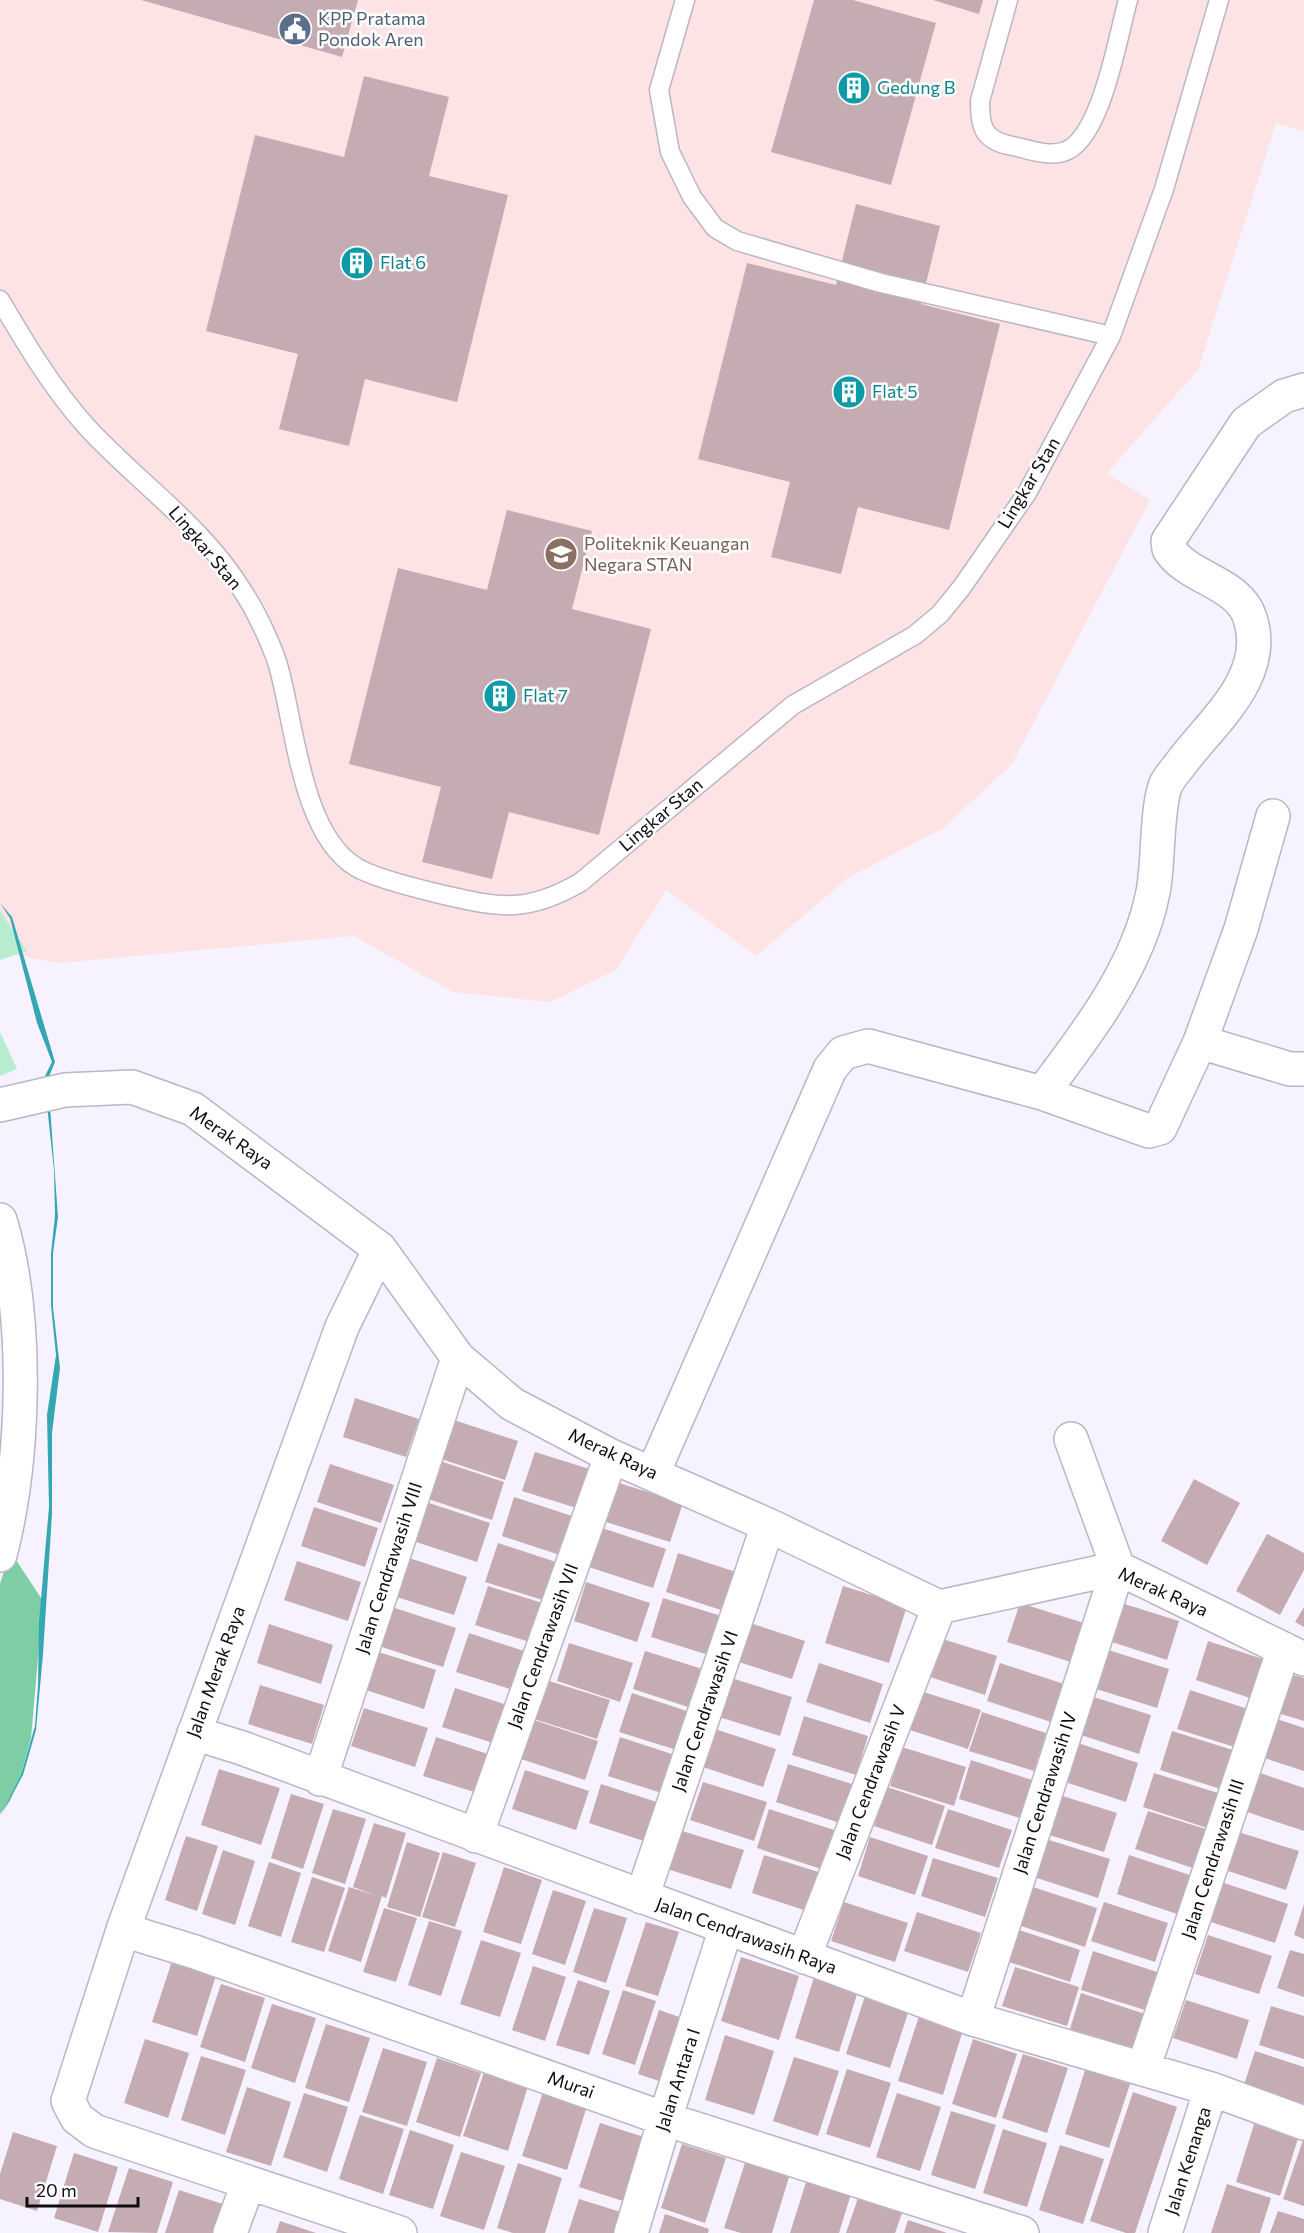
<svg xmlns="http://www.w3.org/2000/svg" width="1304" height="2233" viewBox="0 0 1304 2233" font-family="Commissioner,sans-serif">
<rect width="100%" height="100%" fill="#f7f2ff"/>
<path fill="#fee3e4" d="M 0,0 L 1304,0 L 1304,131 L 1276,123 L 1198,370 L 1107,473 L 1150,500 L 1012,764 L 942,829 L 849,877 L 756,956 L 666,890 L 616,970 L 550,1002 L 453,992 L 354,936 L 59,963 L 0,952 Z"/>
<path fill="#b8ecd0" d="M 0,911 L 27,951 L 0,960 Z
M 0,1032 L 17,1069 L 0,1076 Z"/>
<path fill="#7dcea5" d="M 10,1551 L 43,1601 L 31,1738 L 21,1775 L 10,1801 L 0,1814 L 0,1584 Z"/>
<path fill="#35a7b2" d="M 0,903 L 12,917 L 55,1062 L 48,1079 L 58,1217 L 53,1253 L 53,1307 L 60,1368 L 52,1433 L 52,1514 L 43,1654 L 36,1730 L 23,1775 L 0,1817 L 21,1775 L 35,1726 L 38,1686 L 39,1622 L 49,1507 L 47,1415 L 56,1355 L 51,1305 L 51,1253 L 55,1216 L 54,1170 L 44,1078 L 52,1062 L 37,1023 L 10,918 Z"/>
<path fill="#c5acb3" d="M 141,0 L 358,0 L 342,57 Z
M 814,0 L 853,0 L 936,23 L 891,185 L 771,152 Z
M 933,0 L 983,0 L 979,14 Z
M 364,76 L 449,97 L 429,176 L 508,195 L 457,402 L 365,379 L 349,446 L 279,429 L 298,354 L 206,331 L 255,135 L 344,157 Z
M 856,204 L 940,226 L 921,304 L 1000,324 L 949,530 L 858,507 L 841,574 L 771,557 L 790,482 L 698,459 L 747,263 L 836,285 Z
M 507,510 L 592,531 L 572,609 L 651,629 L 599,835 L 509,812 L 492,879 L 422,862 L 441,787 L 349,764 L 398,568 L 487,590 Z
M 355,1398 L 419,1419 L 406,1457 L 343,1437 Z
M 454,1420 L 518,1441 L 505,1480 L 441,1459 Z
M 535,1452 L 599,1472 L 586,1511 L 522,1491 Z
M 440,1461 L 504,1482 L 492,1520 L 428,1499 Z
M 330,1464 L 394,1485 L 381,1523 L 317,1502 Z
M 1194,1479 L 1240,1503 L 1207,1565 L 1161,1541 Z
M 619,1483 L 683,1503 L 670,1542 L 606,1522 Z
M 514,1497 L 578,1518 L 566,1557 L 502,1536 Z
M 426,1502 L 490,1523 L 477,1562 L 413,1541 Z
M 314,1507 L 378,1528 L 365,1567 L 301,1546 Z
M 602,1528 L 666,1549 L 653,1588 L 589,1567 Z
M 1267,1534 L 1304,1553 L 1304,1570 L 1280,1615 L 1236,1591 Z
M 498,1543 L 562,1564 L 549,1602 L 485,1582 Z
M 678,1553 L 742,1574 L 730,1613 L 666,1592 Z
M 403,1556 L 467,1577 L 454,1615 L 390,1595 Z
M 297,1561 L 361,1582 L 348,1621 L 284,1600 Z
M 586,1582 L 650,1603 L 637,1642 L 574,1621 Z
M 488,1586 L 552,1606 L 539,1645 L 475,1625 Z
M 843,1586 L 907,1606 L 889,1663 L 825,1643 Z
M 663,1598 L 728,1618 L 715,1657 L 651,1637 Z
M 1115,1601 L 1179,1621 L 1167,1660 L 1103,1639 Z
M 1020,1603 L 1084,1623 L 1071,1662 L 1007,1642 Z
M 392,1607 L 456,1628 L 443,1667 L 379,1646 Z
M 1304,1607 L 1304,1627 L 1295,1622 Z
M 741,1620 L 805,1641 L 792,1679 L 729,1659 Z
M 269,1624 L 333,1645 L 321,1684 L 257,1663 Z
M 469,1633 L 533,1654 L 520,1692 L 456,1672 Z
M 933,1636 L 997,1656 L 985,1695 L 921,1674 Z
M 1208,1641 L 1272,1662 L 1259,1701 L 1196,1680 Z
M 569,1643 L 633,1663 L 620,1702 L 557,1681 Z
M 1105,1649 L 1169,1669 L 1157,1708 L 1093,1688 Z
M 372,1650 L 436,1670 L 424,1709 L 360,1688 Z
M 645,1651 L 709,1671 L 697,1710 L 633,1689 Z
M 819,1663 L 883,1684 L 870,1723 L 806,1702 Z
M 1000,1663 L 1064,1684 L 1051,1722 L 987,1701 Z
M 1286,1673 L 1304,1678 L 1304,1721 L 1274,1712 Z
M 728,1677 L 792,1697 L 780,1736 L 716,1716 Z
M 546,1680 L 610,1700 L 597,1739 L 534,1719 Z
M 260,1685 L 324,1705 L 312,1744 L 248,1724 Z
M 455,1688 L 519,1709 L 506,1747 L 442,1727 Z
M 917,1690 L 981,1710 L 968,1749 L 904,1728 Z
M 1190,1690 L 1254,1711 L 1241,1749 L 1177,1729 Z
M 632,1693 L 696,1714 L 683,1752 L 619,1732 Z
M 1087,1695 L 1151,1715 L 1139,1754 L 1075,1733 Z
M 364,1708 L 428,1728 L 415,1767 L 351,1746 Z
M 982,1712 L 1046,1733 L 1034,1771 L 969,1751 Z
M 804,1716 L 868,1736 L 856,1775 L 792,1755 Z
M 1268,1716 L 1304,1728 L 1304,1771 L 1255,1755 Z
M 534,1720 L 598,1741 L 585,1780 L 521,1759 Z
M 712,1728 L 776,1749 L 763,1787 L 700,1766 Z
M 1172,1731 L 1236,1751 L 1224,1790 L 1160,1770 Z
M 436,1737 L 500,1758 L 487,1796 L 423,1776 Z
M 620,1737 L 684,1758 L 671,1796 L 608,1776 Z
M 1075,1742 L 1138,1763 L 1126,1802 L 1062,1781 Z
M 902,1747 L 966,1767 L 954,1806 L 890,1786 Z
M 971,1760 L 1035,1781 L 1023,1819 L 959,1799 Z
M 788,1764 L 852,1784 L 840,1823 L 776,1802 Z
M 219,1769 L 280,1788 L 261,1845 L 201,1825 Z
M 525,1770 L 589,1791 L 576,1830 L 512,1809 Z
M 1257,1772 L 1304,1788 L 1304,1831 L 1244,1811 Z
M 1154,1773 L 1218,1793 L 1207,1828 L 1143,1807 Z
M 703,1782 L 767,1802 L 754,1841 L 690,1820 Z
M 601,1784 L 666,1805 L 653,1844 L 589,1823 Z
M 887,1787 L 945,1806 L 932,1845 L 874,1826 Z
M 1053,1793 L 1117,1813 L 1104,1852 L 1040,1832 Z
M 291,1794 L 324,1804 L 303,1869 L 271,1858 Z
M 333,1809 L 366,1819 L 345,1884 L 312,1873 Z
M 769,1809 L 834,1830 L 821,1869 L 757,1848 Z
M 948,1809 L 1012,1830 L 999,1868 L 935,1848 Z
M 1148,1811 L 1212,1831 L 1199,1870 L 1135,1849 Z
M 374,1823 L 406,1833 L 386,1898 L 382,1896 L 361,1962 L 328,1951 L 349,1887 L 377,1896 L 353,1887 Z
M 679,1830 L 744,1850 L 731,1889 L 667,1869 Z
M 1235,1831 L 1299,1851 L 1286,1890 L 1222,1869 Z
M 186,1836 L 218,1846 L 197,1911 L 165,1900 Z
M 870,1837 L 928,1856 L 915,1895 L 858,1876 Z
M 1046,1839 L 1110,1859 L 1098,1898 L 1034,1877 Z
M 407,1842 L 440,1853 L 420,1917 L 387,1907 Z
M 223,1850 L 255,1861 L 235,1925 L 202,1914 Z
M 443,1852 L 476,1863 L 455,1927 L 422,1917 Z
M 764,1855 L 828,1875 L 816,1914 L 752,1893 Z
M 1129,1855 L 1193,1876 L 1180,1915 L 1117,1894 Z
M 933,1858 L 998,1878 L 985,1917 L 921,1896 Z
M 269,1862 L 301,1873 L 281,1937 L 248,1926 Z
M 504,1867 L 542,1880 L 521,1944 L 483,1932 Z
M 312,1877 L 345,1888 L 324,1952 L 291,1942 Z
M 1224,1883 L 1288,1904 L 1275,1943 L 1211,1922 Z
M 1033,1887 L 1097,1908 L 1085,1947 L 1021,1926 Z
M 553,1890 L 586,1901 L 565,1965 L 532,1954 Z
M 844,1902 L 908,1923 L 895,1962 L 831,1941 Z
M 1104,1902 L 1168,1923 L 1155,1962 L 1091,1941 Z
M 1304,1904 L 1304,1939 L 1294,1935 Z
M 384,1908 L 417,1918 L 396,1982 L 363,1972 Z
M 594,1908 L 627,1918 L 606,1983 L 573,1972 Z
M 917,1912 L 981,1933 L 968,1972 L 904,1951 Z
M 429,1921 L 462,1931 L 441,1996 L 408,1985 Z
M 646,1922 L 679,1932 L 658,1996 L 625,1986 Z
M 1016,1929 L 1080,1950 L 1070,1982 L 1006,1961 Z
M 1208,1935 L 1272,1956 L 1259,1994 L 1195,1974 Z
M 481,1940 L 521,1953 L 500,2017 L 460,2004 Z
M 1290,1950 L 1304,1954 L 1304,1997 L 1277,1988 Z
M 1093,1951 L 1157,1972 L 1145,2010 L 1081,1990 Z
M 741,1957 L 799,1976 L 779,2040 L 721,2021 Z
M 173,1958 L 217,1972 L 197,2036 L 152,2022 Z
M 533,1966 L 566,1977 L 545,2041 L 512,2030 Z
M 1015,1967 L 1079,1987 L 1067,2026 L 1002,2006 Z
M 815,1974 L 859,1988 L 839,2052 L 795,2038 Z
M 578,1980 L 610,1991 L 589,2055 L 556,2045 Z
M 221,1984 L 265,1998 L 245,2062 L 200,2047 Z
M 623,1990 L 656,2001 L 635,2065 L 602,2054 Z
M 867,1990 L 911,2004 L 890,2068 L 846,2054 Z
M 1081,1993 L 1145,2014 L 1134,2049 L 1070,2029 Z
M 1186,2000 L 1249,2020 L 1237,2059 L 1173,2038 Z
M 272,2004 L 316,2018 L 295,2083 L 251,2068 Z
M 1271,2006 L 1304,2016 L 1304,2059 L 1259,2045 Z
M 659,2010 L 691,2021 L 671,2085 L 638,2074 Z
M 919,2016 L 963,2030 L 943,2095 L 898,2081 Z
M 326,2024 L 370,2038 L 349,2102 L 305,2088 Z
M 725,2035 L 774,2051 L 754,2115 L 705,2100 Z
M 145,2039 L 189,2053 L 168,2118 L 124,2103 Z
M 973,2039 L 1017,2054 L 996,2118 L 952,2104 Z
M 383,2048 L 427,2062 L 407,2126 L 362,2112 Z
M 1255,2051 L 1304,2067 L 1304,2104 L 1244,2085 Z
M 1023,2054 L 1068,2068 L 1047,2133 L 1002,2118 Z
M 201,2056 L 246,2070 L 225,2135 L 181,2120 Z
M 794,2057 L 839,2071 L 818,2136 L 773,2121 Z
M 437,2058 L 481,2073 L 460,2137 L 416,2122 Z
M 847,2069 L 891,2083 L 870,2148 L 826,2134 Z
M 1085,2070 L 1130,2084 L 1109,2148 L 1065,2134 Z
M 484,2072 L 528,2086 L 508,2151 L 463,2136 Z
M 247,2087 L 291,2102 L 271,2166 L 226,2152 Z
M 543,2092 L 587,2106 L 567,2170 L 522,2156 Z
M 1133,2092 L 1177,2107 L 1135,2233 L 1126,2233 L 1090,2221 Z
M 304,2093 L 348,2107 L 327,2172 L 283,2157 Z
M 897,2093 L 941,2107 L 920,2171 L 876,2157 Z
M 951,2111 L 996,2125 L 975,2189 L 931,2175 Z
M 360,2115 L 404,2129 L 383,2194 L 339,2179 Z
M 1256,2118 L 1300,2132 L 1280,2196 L 1236,2182 Z
M 600,2123 L 644,2137 L 623,2201 L 579,2187 Z
M 1003,2129 L 1047,2143 L 1027,2207 L 983,2193 Z
M 410,2130 L 454,2145 L 433,2209 L 389,2195 Z
M 13,2132 L 57,2146 L 37,2211 L 0,2199 L 0,2174 Z
M 1304,2137 L 1304,2206 L 1283,2199 Z
M 682,2144 L 726,2158 L 705,2223 L 661,2208 Z
M 1060,2145 L 1104,2159 L 1083,2224 L 1039,2210 Z
M 461,2152 L 505,2166 L 484,2230 L 440,2216 Z
M 74,2153 L 118,2167 L 98,2232 L 54,2218 Z
M 518,2163 L 562,2178 L 545,2233 L 513,2233 L 497,2228 Z
M 745,2163 L 789,2177 L 772,2233 L 741,2233 L 724,2228 Z
M 129,2168 L 173,2182 L 157,2233 L 108,2232 Z
M 807,2179 L 851,2194 L 839,2233 L 790,2233 Z
M 1227,2184 L 1271,2198 L 1260,2233 L 1211,2233 Z
M 179,2190 L 223,2204 L 214,2233 L 165,2233 Z
M 858,2198 L 902,2213 L 895,2233 L 846,2233 Z
M 579,2199 L 624,2213 L 617,2233 L 568,2233 Z
M 1278,2211 L 1304,2219 L 1304,2233 L 1270,2233 Z
M 665,2214 L 709,2229 L 708,2233 L 659,2233 Z
M 908,2220 L 947,2233 L 904,2233 Z
M 280,2221 L 316,2233 L 276,2233 Z"/>
<g fill="none" stroke-linecap="round" stroke-linejoin="round">
<g stroke="#bcb4c8" stroke-width="21">
<path id="service" d="M 685,0 L 659,90 L 670,152 L 692,197 L 715,228 L 737,241 L 881,283 L 1111,336
M 1008,0 L 980,101 C 980,125 982,139 1008,145 C 1025,148 1046,157 1063,152 C 1101,142 1118,35 1128,0
M 0,300 C 26,344 52,388 86,426 C 136,481 202,525 242,590 C 255,609 271,643 278,665 C 295,724 301,834 356,867 C 373,878 423,890 444,895 C 501,908 528,913 581,882 L 793,705 L 915,635 L 940,614 L 962,587 L 1027,493 L 1111,336 L 1164,189 L 1219,0"/>
</g>
<g stroke="#bcb4c8" stroke-width="36">
<path id="minor" d="M 1200,1042 L 1290,1069 L 1304,1069
M 1042,1093 L 1149,1131 L 1160,1128 L 1200,1042 L 1241,929 L 1273,816
M 0,1105 L 65,1090 L 132,1087 L 193,1109 L 380,1249 L 458,1358 L 512,1404 L 611,1456 L 768,1525 L 939,1607 L 1118,1568 L 1304,1659
M 380,1249 L 342,1327 L 123,1930 L 68,2101 L 77,2118 L 94,2131 L 400,2233
M 653,1473 L 830,1069 L 843,1053 L 868,1046 L 1042,1093 C 1087,1034 1139,966 1153,892 C 1159,863 1156,808 1166,784 C 1170,776 1177,769 1182,762 C 1213,721 1269,676 1250,618 C 1239,582 1188,579 1169,549 L 1168,541 L 1246,423 L 1284,396 L 1304,390
M 194,1733 L 242,1748 L 973,2019 L 1211,2089 L 1304,2123
M 320,1779 L 458,1358
M 476,1836 L 611,1456
M 642,1897 L 768,1525
M 123,1930 L 195,1952 L 665,2119 L 1022,2233
M 804,1957 L 939,1607
M 973,2019 L 1118,1568 L 1071,1439
M 1143,2069 L 1284,1649
M 230,2233 L 248,2184
M 631,2233 L 665,2119 L 726,1928
M 1165,2233 L 1211,2089"/>
</g>
<g stroke="#bcb4c8" stroke-width="36">
<path id="secondary" d="M 0,1220 C 29,1316 25,1458 0,1555"/>
</g>
<use href="#service" stroke="#fff" stroke-width="18"/>
<use href="#minor" stroke="#fff" stroke-width="33"/>
<use href="#secondary" stroke="#fff" stroke-width="33"/>
</g>
<defs>
<g id="civic-disc" transform="scale(1.725)"><circle r="9.5" fill="#5c6f8a" stroke="#fff"/><path d="M-.6-6.5H3V-4.5H.6V-3L4-1V1h2V6H-6V1h2V-1L-.6-3ZM-1.2 2.5V6h2.4V2.5Z" fill="#fff"/></g>
<g id="building-disc" transform="scale(1.725)"><circle r="9.5" fill="#0f9aa8" stroke="#fff"/><path d="M-4-6H4V6H1V3H-1V6H-4ZM-2.5-4.3h1.7v1.8h-1.7ZM.8-4.3h1.7v1.8H.8ZM-2.5-1h1.7V.8h-1.7ZM.8-1h1.7V.8H.8Z" fill="#fff"/></g>
<g id="university-disc" transform="scale(1.725)"><circle r="9.5" fill="#8d6e63" stroke="#fff"/><path d="M0-5L7-2L0 1L-7-2ZM-4 1L0 2.5L4 1V4Q0 6-4 4Z" fill="#fff"/></g>
</defs>
<g fill-rule="evenodd">
<use href="#civic-disc" x="295" y="29"/>
<use href="#building-disc" x="854" y="88"/>
<use href="#building-disc" x="357" y="263"/>
<use href="#building-disc" x="849" y="392"/>
<use href="#university-disc" x="561" y="554"/>
<use href="#building-disc" x="500" y="696"/>
</g>
<g text-anchor="middle" stroke-width="5" stroke-linejoin="round" paint-order="stroke">
<g font-size="18" fill="#4e5e75" stroke="#fff" text-anchor="start">
<text x="318" y="25">KPP Pratama<tspan x="318" dy="21">Pondok Aren</tspan></text>
</g>
<g font-size="18" fill="#0d838f" stroke="#fff" text-anchor="start">
<text x="877" y="94">Gedung B</text>
<text x="380" y="269">Flat 6</text>
<text x="872" y="398">Flat 5</text>
<text x="523" y="702">Flat 7</text>
</g>
<g font-size="18" fill="#0e0b12" stroke="#fff">
<text transform="translate(1029 483) rotate(-59)" y="6">Lingkar Stan</text>
<text transform="translate(205 548) rotate(50)" y="6">Lingkar Stan</text>
<text transform="translate(661 815) rotate(-40)" y="6">Lingkar Stan</text>
<text transform="translate(231 1138) rotate(35)" y="6">Merak Raya</text>
<text transform="translate(613 1454) rotate(25)" y="6">Merak Raya</text>
<text transform="translate(389 1568) rotate(-72)" y="6">Jalan Cendrawasih VIII</text>
<text transform="translate(1163 1592) rotate(24)" y="6">Merak Raya</text>
<text transform="translate(543 1646) rotate(-70)" y="6">Jalan Cendrawasih VII</text>
<text transform="translate(216 1672) rotate(-70)" y="6">Jalan Merak Raya</text>
<text transform="translate(705 1711) rotate(-71)" y="6">Jalan Cendrawasih VI</text>
<text transform="translate(871 1782) rotate(-69)" y="6">Jalan Cendrawasih V</text>
<text transform="translate(1045 1793) rotate(-72)" y="6">Jalan Cendrawasih IV</text>
<text transform="translate(1213 1859) rotate(-72)" y="6">Jalan Cendrawasih III</text>
<text transform="translate(746 1936) rotate(20)" y="6">Jalan Cendrawasih Raya</text>
<text transform="translate(678 2080) rotate(-72)" y="6">Jalan Antara I</text>
<text transform="translate(571 2085) rotate(20)" y="6">Murai</text>
<text transform="translate(1188 2161) rotate(-72)" y="6">Jalan Kenanga</text>
</g>
<g font-size="18" fill="#785e54" stroke="#fff" text-anchor="start">
<text x="584" y="550">Politeknik Keuangan<tspan x="584" dy="21">Negara STAN</tspan></text>
</g>
</g>
<path d="M27 2197v9h111v-9" fill="none" stroke="#0e0b12" stroke-width="3"/>
<text x="36" y="2197" font-size="18" fill="#0e0b12" stroke="#ffffff" stroke-width="4.5" paint-order="stroke">20 m</text>
</svg>
